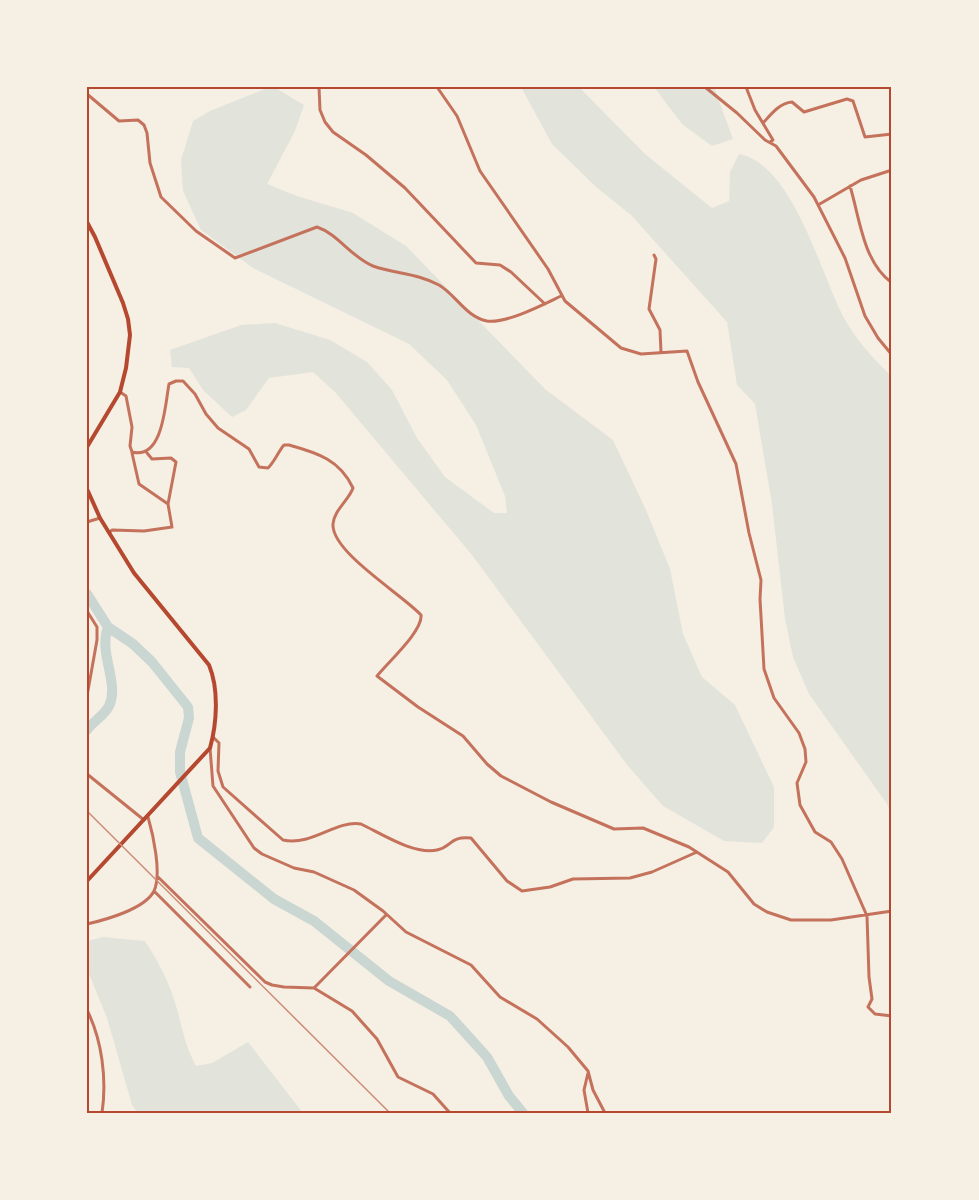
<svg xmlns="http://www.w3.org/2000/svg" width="979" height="1200" viewBox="0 0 979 1200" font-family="Ubuntu,sans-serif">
<rect width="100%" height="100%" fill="#f6efe4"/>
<path fill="#e2e4dc" d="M 270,87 L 274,87 L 304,105 L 295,131 L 267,184 L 297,196 L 353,213 L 406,246 L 545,389 L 613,440 L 646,510 L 670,569 L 683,634 L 702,677 L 735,705 L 774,787 L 774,827 L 762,843 L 724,841 L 663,806 L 628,766 L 472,555 L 335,392 L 313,372 L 269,378 L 246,410 L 232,417 L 203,390 L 189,368 L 172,367 L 170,350 L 241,325 L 275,323 L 330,340 L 367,362 L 392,390 L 417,438 L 445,477 L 494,513 L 507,513 L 505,496 L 476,425 L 447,380 L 409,344 L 253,268 L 201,230 L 183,191 L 181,160 L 193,121 L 210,111 Z
M 521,87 L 579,87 L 645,154 L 712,208 L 729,201 L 730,172 L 739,154 C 793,164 820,272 843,316 C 855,339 873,358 892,377 L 892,815 L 887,804 L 809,694 L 793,657 L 785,619 L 772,504 L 755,404 L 737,385 L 727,322 L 631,215 L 596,187 L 552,144 Z
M 654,87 L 714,87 L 733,139 L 712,146 L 682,124 Z
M 103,937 L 145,941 C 159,962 170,984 177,1009 C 183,1031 185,1045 196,1066 L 212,1063 L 248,1042 L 303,1113 L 138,1113 L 132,1105 L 107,1018 L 87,969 L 87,941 Z"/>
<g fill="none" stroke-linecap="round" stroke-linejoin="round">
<path stroke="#c9d6d2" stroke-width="10" d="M 87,594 L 108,627 C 98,654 120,683 109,706 C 104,716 93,721 87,730
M 108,627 L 133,644 L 152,662 L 188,707 L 189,718 L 180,752 L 180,772 L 198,838 L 274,899 L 314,921 L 389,981 L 450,1016 L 487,1057 L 509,1096 L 523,1113"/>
<path stroke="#c5725c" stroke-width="3" d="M 319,87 L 320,110 L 325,122 L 333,132 L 366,155 L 405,188 L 476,263 L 500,265 L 511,272 L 545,304
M 437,87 L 457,116 L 480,171 L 548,269 L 565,301 L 621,348 L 641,354 L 687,351 L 698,382 L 736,464 L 749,533 L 761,580 L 760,599 L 764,669 L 774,698 L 799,733 L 805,749 L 806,762 L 797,783 L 800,805 L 815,832 L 831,842 L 842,859 L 867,916 L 869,977 L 872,999 L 868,1007 L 875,1014 L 892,1016
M 705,87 L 737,113 L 765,140 L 776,146 L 814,197 L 845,258 L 865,316 L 878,338 L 892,355
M 746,87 L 755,110 L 773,140 L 770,142
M 87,94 L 119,121 L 138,120 L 144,125 L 147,133 L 150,163 L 161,197 L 196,231 L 235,258 L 317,227 C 338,234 351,257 373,266 C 395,274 417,273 439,285 C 456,295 466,317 487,321 C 506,324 544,304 561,296
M 764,122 C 772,113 780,103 792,102 L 804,112 L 847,99 L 853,101 L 865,137 L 892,134
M 850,186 C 860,219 863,262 892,283
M 818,205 L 861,180 L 892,170
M 654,255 L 656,259 L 649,309 L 660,330 L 661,352
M 120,392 L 126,396 L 132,427 L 130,446 L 132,452 C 163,460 165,405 169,384 L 176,381 L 183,381 L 195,394 L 206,414 L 218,428 L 249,449 L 259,467 L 268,468 C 275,461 278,452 284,445 L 289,445 C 318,453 340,460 353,488 C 349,500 334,510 333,524 C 331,552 403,595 421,615 C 423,631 388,662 377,676 L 418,707 L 463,736 L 487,764 L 501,776 L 551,802 L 614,829 L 643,828 L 689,847 L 728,872 L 754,904 L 767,912 L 791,920 L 831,920 L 892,911
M 132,453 L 139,484 L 168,504
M 87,522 L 100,518
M 109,533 L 112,530 L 144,531 L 172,527 L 168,504 L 176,462 L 171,458 L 152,459 L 147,453
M 87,611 L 97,627 L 97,640 L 87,696
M 213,737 L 219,743 L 218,771 L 223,787 L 283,840 C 313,846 335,820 361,824 C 382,834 414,855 437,850 C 452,847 449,836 471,838 L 507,881 L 522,891 L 550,887 L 573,879 L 630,878 L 652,872 L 697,852
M 210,748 L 213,786 L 254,848 L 262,854 L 294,868 L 314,872 L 354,890 L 383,911 L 406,932 L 471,965 L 500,997 L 537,1019 L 568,1047 L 588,1071 L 593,1090 L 605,1113
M 87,774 L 144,820
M 157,876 L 265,982 L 272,985 L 284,987 L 314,988 L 352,1011 L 377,1039 L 398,1077 L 433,1094 L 450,1113
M 154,891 L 250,987
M 87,924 C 105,920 145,909 154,891 C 162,874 153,834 148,817
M 314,988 L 386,915
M 87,1010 C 102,1040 107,1079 102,1113
M 588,1073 L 584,1090 L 588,1113"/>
<path stroke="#b5482f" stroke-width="4" d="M 87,222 L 95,237 L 123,303 L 128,319 L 130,335 L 126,368 L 120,392 L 87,447
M 87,489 L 100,518 L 134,573 L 209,665 C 219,689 217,723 210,748 L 87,881"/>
<path stroke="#cf8b77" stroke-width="1.5" d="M 87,811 L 390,1113"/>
</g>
<rect width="979" height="1200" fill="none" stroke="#f6efe4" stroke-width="177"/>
<rect x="88" y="88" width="802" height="1024" fill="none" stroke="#b5482f" stroke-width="2"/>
</svg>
